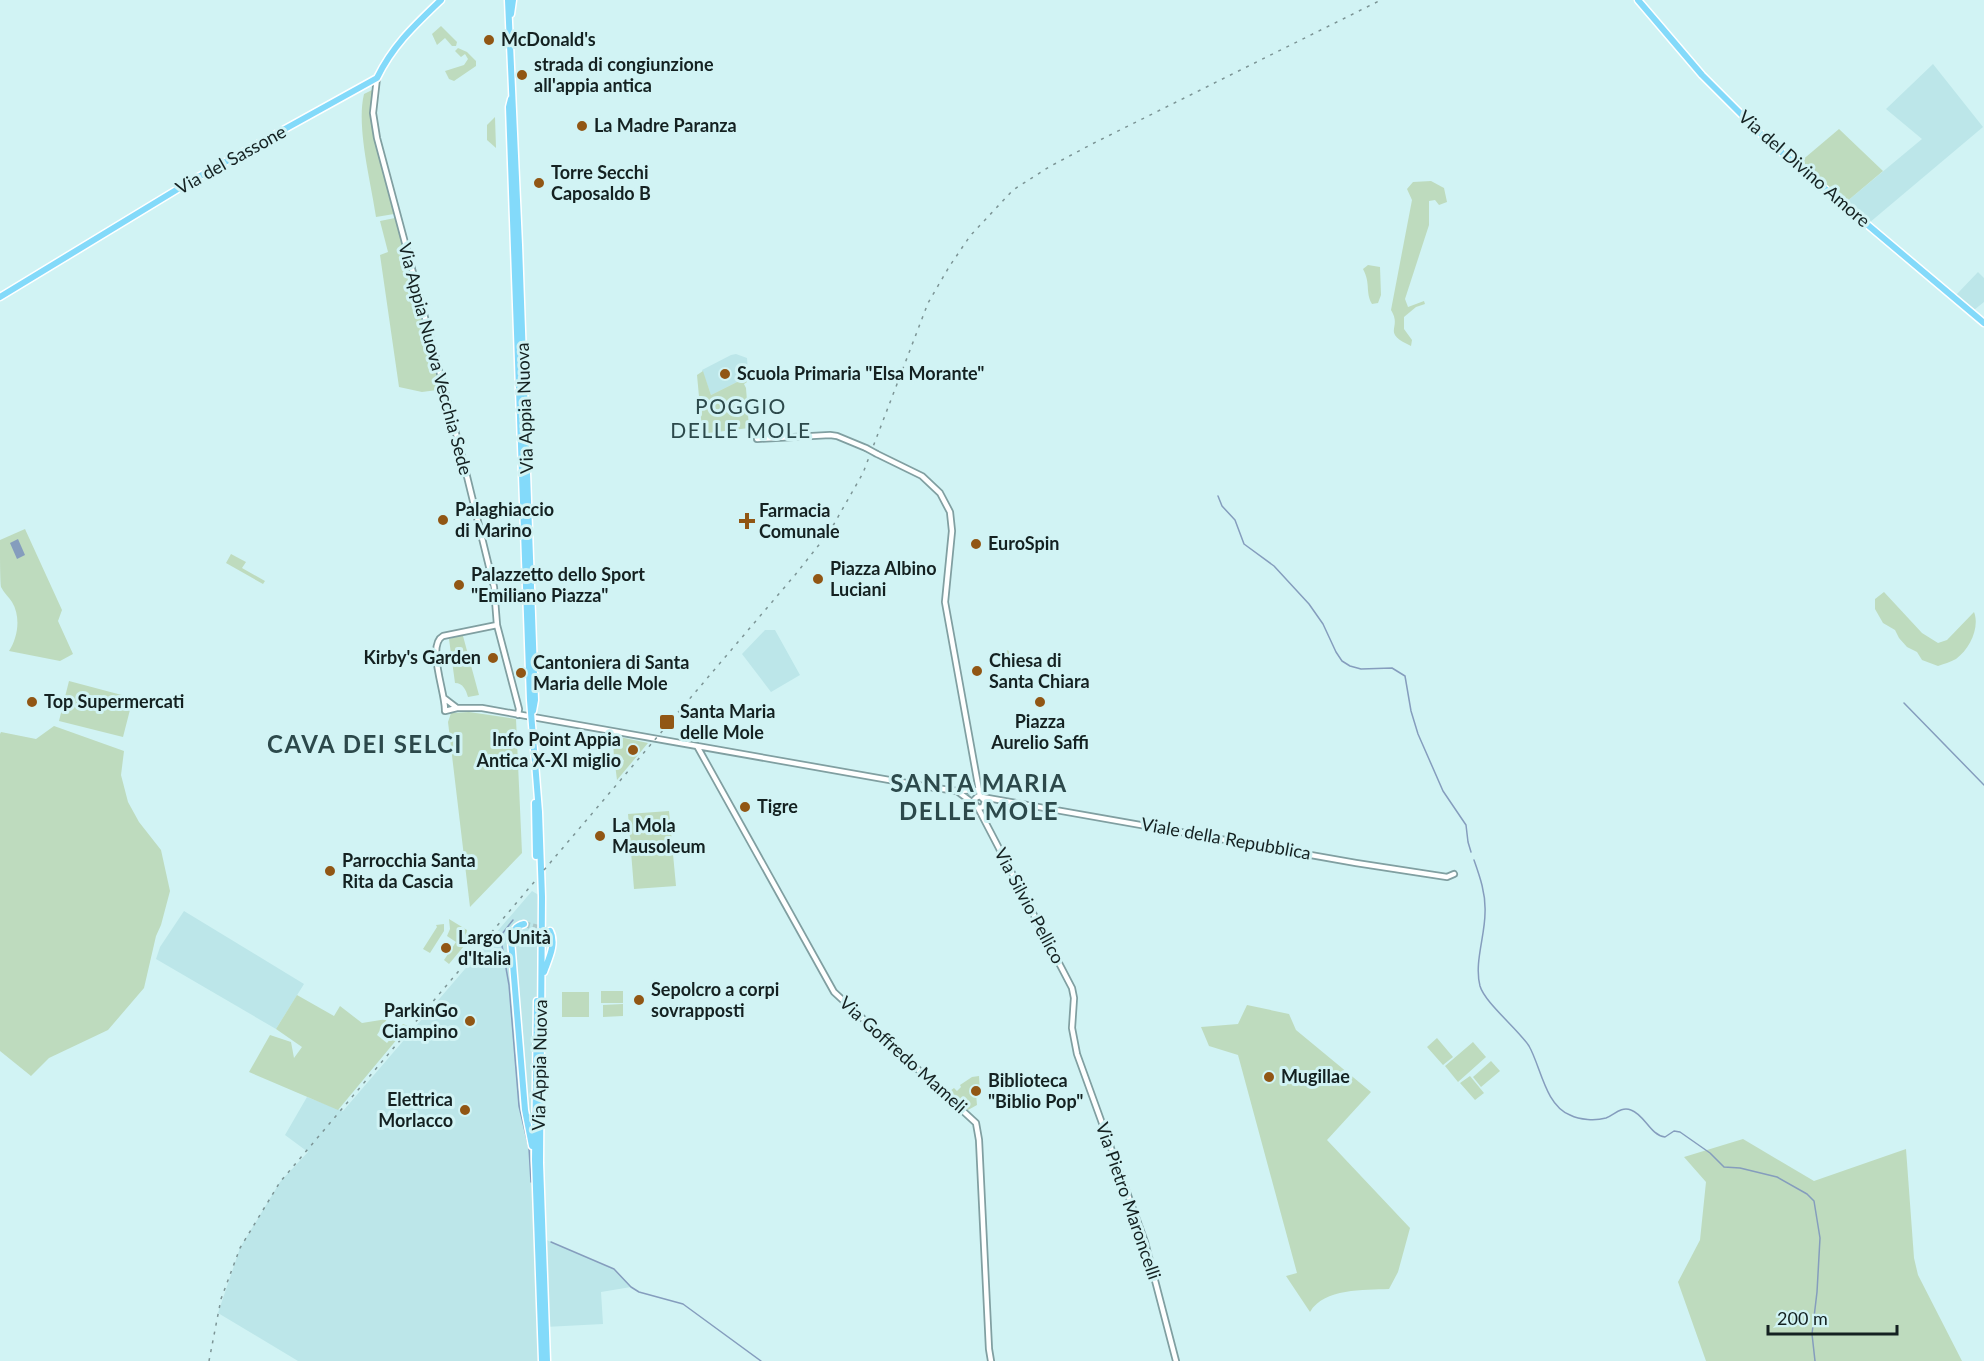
<svg xmlns="http://www.w3.org/2000/svg" width="1984" height="1361" viewBox="0 0 1984 1361" font-family="Lato,sans-serif">
<rect width="100%" height="100%" fill="#d1f3f4"/>
<path fill="#bce6e9" d="M 1933,64 L 1983,127 L 1869,223 L 1845,203 L 1922,139 L 1886,109 Z
M 1978,272 L 1984,278 L 1984,302 L 1974,310 L 1956,295 Z
M 736,354 L 747,358 L 748,373 L 744,376 L 745,378 L 711,395 L 702,370 L 731,355 Z
M 765,630 L 775,630 L 800,675 L 771,692 L 742,654 Z
M 532,891 L 542,897 L 542,1238 L 614,1269 L 631,1287 L 601,1292 L 603,1324 L 545,1327 L 547,1361 L 298,1361 L 218,1313 L 240,1248 L 280,1182 L 308,1152 L 285,1135 L 307,1097 L 343,1111 Z
M 184,911 L 304,984 L 276,1029 L 156,959 L 160,947 Z"/>
<path fill="#bedbbe" d="M 441,26 L 457,42 L 456,46 L 452,46 L 445,38 L 437,45 L 432,34 Z
M 458,48 L 467,52 L 476,61 L 476,66 L 454,81 L 449,79 L 445,71 L 464,65 L 468,59 L 465,54 L 461,57 L 455,51 Z
M 374,89 L 371,112 L 372,125 L 394,214 L 376,217 C 371,182 356,127 364,94 Z
M 495,117 L 496,148 L 487,140 L 487,125 Z
M 1839,129 L 1883,171 L 1845,203 L 1800,162 Z
M 1431,181 L 1444,188 L 1447,202 L 1439,205 L 1435,200 L 1429,201 L 1429,225 L 1405,299 L 1408,307 L 1424,301 L 1425,304 L 1416,307 L 1404,317 L 1404,329 L 1412,340 L 1411,346 C 1380,332 1403,329 1391,310 L 1412,200 L 1407,189 L 1413,182 Z
M 395,218 L 439,386 L 437,390 L 422,392 L 399,387 L 380,255 L 388,252 L 380,221 Z
M 1368,265 L 1380,267 L 1381,295 L 1378,303 L 1372,304 C 1365,292 1371,284 1363,269 Z
M 703,371 L 711,395 L 745,378 L 747,382 L 744,384 L 746,388 L 749,428 L 708,433 L 702,429 L 697,375 Z
M 25,529 L 62,610 L 58,621 L 73,654 L 60,661 L 9,651 C 18,637 21,617 12,602 C 9,597 4,593 1,587 C 0,578 0,551 0,540 Z
M 231,554 L 246,562 L 242,568 L 265,581 L 263,584 L 226,563 Z
M 1884,592 L 1922,633 L 1938,643 L 1947,640 L 1974,612 C 1980,627 1970,649 1956,659 C 1951,662 1943,664 1938,666 L 1922,660 L 1917,652 L 1907,647 L 1899,638 L 1895,630 L 1883,623 L 1875,609 L 1875,599 Z
M 460,636 L 463,636 L 479,695 L 468,697 C 466,690 463,683 455,683 L 449,639 Z
M 1008,650 L 1016,663 L 1007,668 L 1000,655 Z
M 69,681 L 133,698 L 123,737 L 59,721 Z
M 469,712 L 516,719 L 522,853 L 470,907 L 448,722 L 451,713 Z
M 54,726 L 124,751 L 121,775 L 128,802 L 139,822 L 161,850 L 170,891 L 161,925 L 156,936 L 144,988 L 108,1030 L 49,1058 L 31,1076 L 0,1051 L 0,734 L 1,732 L 36,739 Z
M 615,736 L 648,743 L 617,780 L 615,764 L 623,762 L 624,760 L 614,758 L 613,740 Z
M 669,811 L 676,886 L 634,889 L 628,814 Z
M 449,919 L 467,930 L 464,946 L 449,964 L 444,960 L 456,942 L 447,936 L 450,929 Z
M 444,924 L 444,931 L 430,953 L 423,949 L 437,927 L 436,925 Z
M 601,991 L 623,991 L 623,1003 L 601,1003 Z
M 562,992 L 589,992 L 589,1017 L 562,1017 Z
M 297,995 L 334,1016 L 340,1006 L 362,1023 L 387,1019 L 377,1035 L 387,1043 L 403,1024 L 408,1026 L 338,1110 L 249,1072 L 270,1035 L 291,1042 L 294,1058 L 302,1047 L 276,1029 Z
M 623,1004 L 623,1016 L 603,1017 L 603,1005 Z
M 1247,1005 L 1289,1014 L 1296,1030 L 1371,1092 L 1327,1140 L 1410,1228 L 1398,1272 L 1389,1289 C 1364,1290 1324,1288 1310,1312 L 1286,1276 L 1297,1273 L 1238,1055 L 1209,1046 L 1201,1027 L 1238,1024 Z
M 1437,1038 L 1453,1057 L 1443,1065 L 1427,1047 Z
M 1473,1042 L 1486,1057 L 1458,1082 L 1445,1066 Z
M 1491,1061 L 1500,1071 L 1481,1087 L 1473,1077 Z
M 979,1076 L 980,1093 L 976,1094 L 977,1105 L 968,1110 L 950,1094 L 950,1091 L 954,1088 L 957,1091 L 961,1087 L 960,1085 L 972,1077 Z
M 1470,1076 L 1484,1093 L 1475,1100 L 1460,1083 Z
M 1743,1139 L 1814,1181 L 1906,1149 L 1914,1258 L 1918,1275 L 1962,1361 L 1706,1361 L 1678,1282 L 1700,1240 L 1706,1182 L 1684,1157 Z"/>
<path fill="#859dbd" d="M 18,539 L 25,555 L 17,559 L 10,543 Z"/>
<g fill="none" stroke-linecap="round" stroke-linejoin="round">
<path stroke="#859dbd" stroke-width="1.5" d="M 1218,496 L 1222,506 L 1235,520 L 1244,544 L 1274,566 L 1309,604 L 1323,624 L 1336,652 L 1342,661 L 1350,666 L 1361,669 L 1392,668 L 1405,676 L 1411,711 L 1418,734 L 1443,791 L 1466,825 L 1468,842 L 1471,852
M 1904,703 L 1984,785
M 1474,860 C 1480,877 1486,894 1485,913 C 1485,936 1474,963 1480,986 C 1485,1003 1518,1029 1529,1046 C 1541,1067 1545,1105 1570,1115 C 1580,1120 1595,1121 1606,1118 C 1614,1115 1621,1106 1631,1110 C 1645,1115 1650,1135 1665,1137 L 1674,1131 L 1680,1132 L 1710,1153 L 1724,1167 L 1740,1168 L 1777,1177 L 1807,1194 L 1814,1201 L 1820,1238 L 1817,1292 L 1812,1334 L 1815,1361
M 513,920 L 502,934 L 501,940 L 509,985 L 519,1106 L 529,1148 L 531,1182
M 551,1242 L 614,1269 L 631,1287 L 639,1292 L 683,1304 L 761,1361"/>
<path stroke="#abc9ca" stroke-width="6" stroke-dasharray="6 3" stroke-linecap="butt" d="M 524,924 L 550,931"/>
<g stroke="#809fa1" stroke-width="8">
<path id="minor" d="M 377,78 L 373,113 L 377,138 L 462,456 L 494,587 L 497,625 L 519,709 L 518,715
M 757,439 L 830,435 L 837,436 L 866,448
M 877,454 L 922,476 L 940,493 L 950,512 L 952,531 L 945,602 L 980,796 L 985,801 L 983,807 L 978,808 L 973,801 L 977,797 L 980,796
M 497,625 L 443,636 C 426,645 446,694 445,711 L 457,708 L 482,708 L 929,787 L 957,791 L 980,790
M 444,698 L 457,708
M 697,746 L 834,992 L 976,1123 L 979,1140 L 989,1349 L 991,1361
M 957,791 L 973,803
M 982,797 L 1356,863 L 1447,877 L 1454,874
M 978,808 L 1072,988 L 1074,998 L 1072,1028 L 1077,1054 L 1145,1242 L 1176,1361"/>
</g>
<g stroke="#fff" stroke-width="9">
<path id="major" d="M 508,0 L 519,245 L 535,700 L 533,711
M 1638,0 L 1702,75 L 1767,140 L 1984,323
M 511,14 L 513,0
M 511,99 L 509,107 L 530,700 L 539,812 L 542,897 L 540,1163 L 547,1361
M 0,297 L 191,181 L 377,78 C 393,45 415,25 441,0
M 535,803 L 536,856
M 524,924 C 515,926 513,931 511,940 L 525,1110 L 532,1146
M 544,972 C 548,960 557,944 550,931
M 537,1001 L 535,1160 L 542,1361"/>
</g>
<use href="#minor" stroke="#fff" stroke-width="4.5"/>
<use href="#major" stroke="#83dafa" stroke-width="6"/>
<path stroke="#7c9495" stroke-width="1.5" stroke-dasharray="3 6" stroke-linecap="butt" d="M 544,870 L 795,575 L 830,531 L 863,473 L 928,303 L 949,267 L 970,236 L 1013,190 L 1049,167 L 1092,144 L 1381,0
M 209,1361 L 221,1299 L 240,1248 L 280,1182 L 535,881"/>
<g stroke="#809fa1" stroke-width="8" stroke-linecap="butt">
<path id="minor-bridge" d="M 866,448 L 877,454"/>
</g>
<use href="#minor-bridge" stroke="#fff" stroke-width="4.5"/>
</g>
<g fill="#915614" stroke="#d1f3f4" stroke-width="2">
<circle cx="489" cy="40" r="6"/>
<circle cx="522" cy="75" r="6"/>
<circle cx="582" cy="126" r="6"/>
<circle cx="539" cy="183" r="6"/>
<circle cx="725" cy="374" r="6"/>
<circle cx="443" cy="520" r="6"/>
<path d="M744 512h6v6h6v6h-6v6h-6v-6h-6v-6h6z"/>
<circle cx="976" cy="544" r="6"/>
<circle cx="818" cy="579" r="6"/>
<circle cx="459" cy="585" r="6"/>
<circle cx="493" cy="658" r="6"/>
<circle cx="977" cy="671" r="6"/>
<circle cx="521" cy="673" r="6"/>
<circle cx="32" cy="702" r="6"/>
<circle cx="1040" cy="702" r="6"/>
<rect x="659" y="714" width="16" height="16" rx="3"/>
<circle cx="633" cy="750" r="6"/>
<circle cx="745" cy="807" r="6"/>
<circle cx="600" cy="836" r="6"/>
<circle cx="330" cy="871" r="6"/>
<circle cx="446" cy="948" r="6"/>
<circle cx="639" cy="1000" r="6"/>
<circle cx="470" cy="1021" r="6"/>
<circle cx="1269" cy="1077" r="6"/>
<circle cx="976" cy="1091" r="6"/>
<circle cx="465" cy="1110" r="6"/>
</g>
<g text-anchor="middle" stroke-width="6" stroke-linejoin="round" paint-order="stroke">
<g font-size="18" font-weight="bold" fill="#142121" stroke="#d1f3f4" text-anchor="start">
<text x="501" y="46">McDonald's</text>
<text x="534" y="71">strada di congiunzione<tspan x="534" dy="21">all'appia antica</tspan></text>
<text x="594" y="132">La Madre Paranza</text>
<text x="551" y="179">Torre Secchi<tspan x="551" dy="21">Caposaldo B</tspan></text>
<text x="737" y="380">Scuola Primaria "Elsa Morante"</text>
<text x="455" y="516">Palaghiaccio<tspan x="455" dy="21">di Marino</tspan></text>
<text x="759" y="517">Farmacia<tspan x="759" dy="21">Comunale</tspan></text>
<text x="988" y="550">EuroSpin</text>
<text x="830" y="575">Piazza Albino<tspan x="830" dy="21">Luciani</tspan></text>
<text x="471" y="581">Palazzetto dello Sport<tspan x="471" dy="21">"Emiliano Piazza"</tspan></text>
<text x="481" y="664" text-anchor="end">Kirby's Garden</text>
<text x="989" y="667">Chiesa di<tspan x="989" dy="21">Santa Chiara</tspan></text>
<text x="533" y="669">Cantoniera di Santa<tspan x="533" dy="21">Maria delle Mole</tspan></text>
<text x="44" y="708">Top Supermercati</text>
<text x="680" y="718">Santa Maria<tspan x="680" dy="21">delle Mole</tspan></text>
<text x="1040" y="728" text-anchor="middle">Piazza<tspan x="1040" dy="21">Aurelio Saffi</tspan></text>
<text x="621" y="746" text-anchor="end">Info Point Appia<tspan x="621" dy="21">Antica X-XI miglio</tspan></text>
<text x="757" y="813">Tigre</text>
<text x="612" y="832">La Mola<tspan x="612" dy="21">Mausoleum</tspan></text>
<text x="342" y="867">Parrocchia Santa<tspan x="342" dy="21">Rita da Cascia</tspan></text>
<text x="458" y="944">Largo Unità<tspan x="458" dy="21">d'Italia</tspan></text>
<text x="651" y="996">Sepolcro a corpi<tspan x="651" dy="21">sovrapposti</tspan></text>
<text x="458" y="1017" text-anchor="end">ParkinGo<tspan x="458" dy="21">Ciampino</tspan></text>
<text x="1281" y="1083">Mugillae</text>
<text x="988" y="1087">Biblioteca<tspan x="988" dy="21">"Biblio Pop"</tspan></text>
<text x="453" y="1106" text-anchor="end">Elettrica<tspan x="453" dy="21">Morlacco</tspan></text>
</g>
<g font-size="18" fill="#142121" stroke="#d1f3f4">
<text transform="translate(231 160) rotate(-29)" y="6">Via del Sassone</text>
<text transform="translate(1804 169) rotate(41)" y="6">Via del Divino Amore</text>
<text transform="translate(435 359) rotate(75)" y="6">Via Appia Nuova Vecchia Sede</text>
<text transform="translate(525 408) rotate(-92)" y="6">Via Appia Nuova</text>
<text transform="translate(1226 839) rotate(10)" y="6">Viale della Repubblica</text>
<text transform="translate(1029 906) rotate(62)" y="6">Via Silvio Pellico</text>
<text transform="translate(903 1055) rotate(42)" y="6">Via Goffredo Mameli</text>
<text transform="translate(540 1065) rotate(-89)" y="6">Via Appia Nuova</text>
<text transform="translate(1128 1201) rotate(71)" y="6">Via Pietro Maroncelli</text>
</g>
<g font-size="21" letter-spacing="1.5" fill="#2c494b" stroke="#d1f3f4">
<text x="741" y="414">POGGIO<tspan x="741" dy="24">DELLE MOLE</tspan></text>
</g>
<g font-size="24" font-weight="bold" letter-spacing="1.5" fill="#2c494b" stroke="#d1f3f4">
<text x="365" y="753">CAVA DEI SELCI</text>
<text x="979" y="792">SANTA MARIA<tspan x="979" dy="28">DELLE MOLE</tspan></text>
</g>
</g>
<path d="M1768 1325v9h129v-9" fill="none" stroke="#142121" stroke-width="3"/>
<text x="1777" y="1325" font-size="18" fill="#142121" stroke="#d1f3f4" stroke-width="4.5" paint-order="stroke">200 m</text>
</svg>
